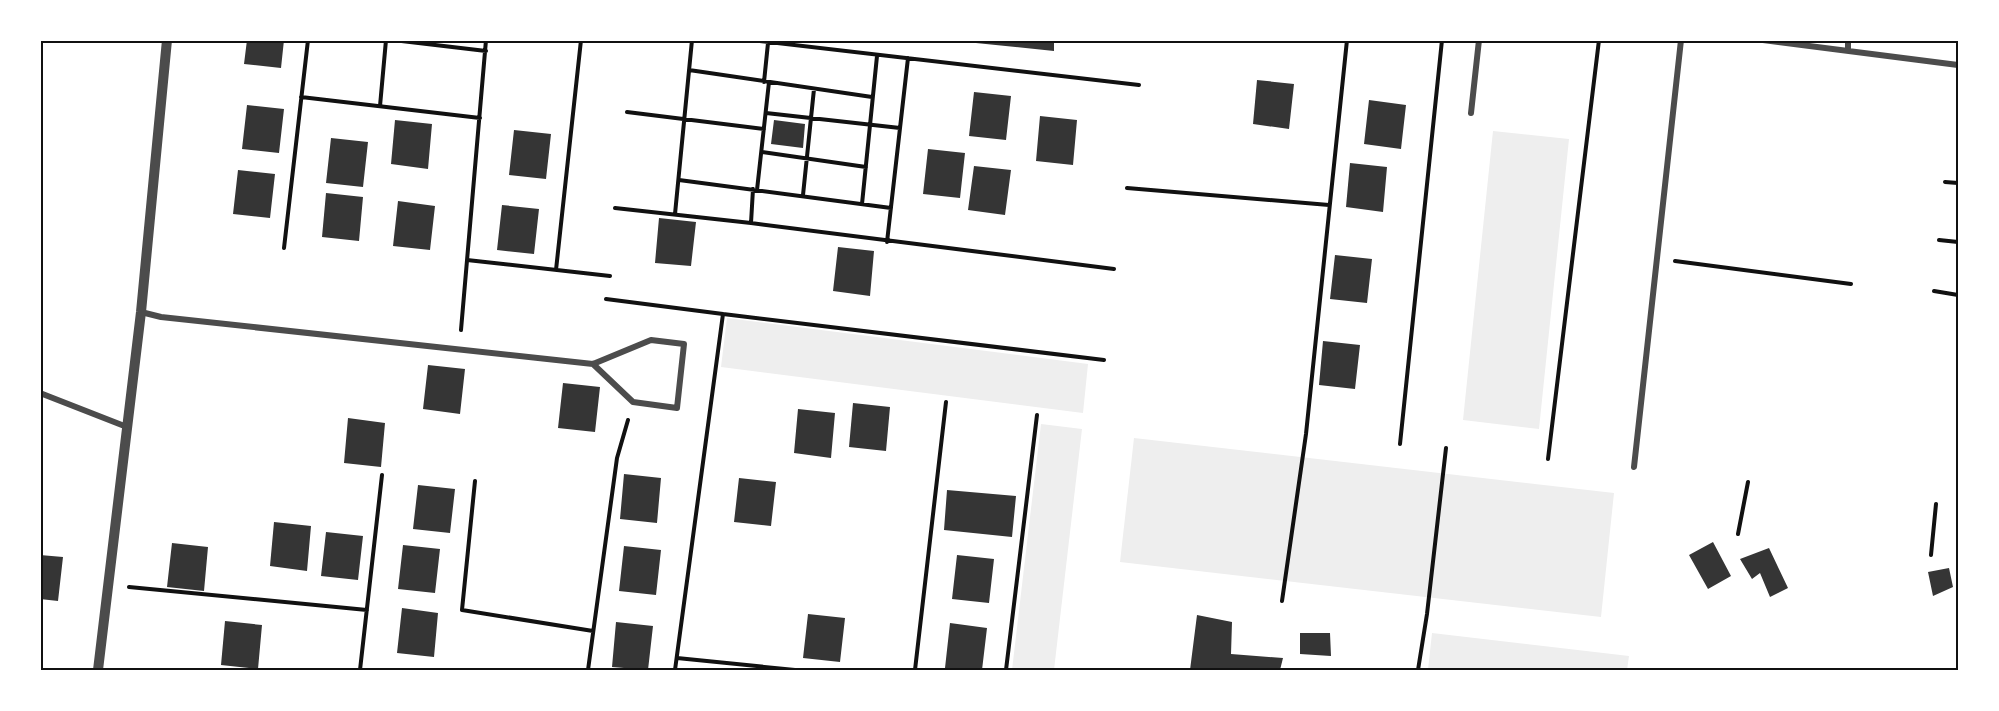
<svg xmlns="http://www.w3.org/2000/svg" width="1999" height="711" viewBox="0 0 1999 711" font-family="Montserrat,sans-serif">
<rect width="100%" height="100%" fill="#fff"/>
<path fill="#eee" d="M 1493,131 L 1569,139 L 1539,429 L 1463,420 Z
M 727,318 L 1088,364 L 1083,413 L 721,367 Z
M 1041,424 L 1082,429 L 1054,670 L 1012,670 Z
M 1134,438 L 1614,493 L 1601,617 L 1120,562 Z
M 1432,633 L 1629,656 L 1627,670 L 1428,670 Z"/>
<path fill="#353535" d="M 247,40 L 284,40 L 281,68 L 244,64 Z
M 966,40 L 1054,40 L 1054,51 L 966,42 Z
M 1257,80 L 1294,84 L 1289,129 L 1253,124 Z
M 974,92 L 1011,96 L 1006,140 L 969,136 Z
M 1369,100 L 1406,105 L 1401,149 L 1364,144 Z
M 247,105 L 284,109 L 279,153 L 242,149 Z
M 1040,116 L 1077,120 L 1073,165 L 1036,161 Z
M 395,120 L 432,124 L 428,169 L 391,164 Z
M 774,120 L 805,124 L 803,148 L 771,144 Z
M 514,130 L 551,134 L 546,179 L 509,175 Z
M 331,138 L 368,142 L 363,187 L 326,183 Z
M 928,149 L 965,153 L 960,198 L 923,194 Z
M 1350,163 L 1387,167 L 1383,212 L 1346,207 Z
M 974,166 L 1011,170 L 1005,215 L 968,210 Z
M 238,170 L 275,174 L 270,218 L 233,214 Z
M 326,193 L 363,197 L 359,241 L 322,237 Z
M 398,201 L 435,206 L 430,250 L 393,246 Z
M 502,205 L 539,209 L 534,254 L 497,250 Z
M 659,218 L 696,222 L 691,266 L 655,263 Z
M 838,247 L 874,251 L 870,296 L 833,291 Z
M 1335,255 L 1372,259 L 1367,303 L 1330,299 Z
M 1323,341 L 1360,345 L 1355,389 L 1319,385 Z
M 428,365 L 465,369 L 460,414 L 423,409 Z
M 563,383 L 600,387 L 595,432 L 558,428 Z
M 853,403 L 890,407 L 886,451 L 849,447 Z
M 798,409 L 835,413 L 831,458 L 794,453 Z
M 348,418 L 385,423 L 381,467 L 344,463 Z
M 624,474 L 661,478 L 657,523 L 620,519 Z
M 739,478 L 776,482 L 771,526 L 734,522 Z
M 418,485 L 455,489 L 450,533 L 413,529 Z
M 947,490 L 1016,496 L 1012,537 L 944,530 Z
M 274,522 L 311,526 L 307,571 L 270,566 Z
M 326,532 L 363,536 L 358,580 L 321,576 Z
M 1713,542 L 1731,576 L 1708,589 L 1689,555 Z
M 172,543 L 208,547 L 204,591 L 167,587 Z
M 403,545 L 440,549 L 435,593 L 398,589 Z
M 624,546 L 661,550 L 656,595 L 619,591 Z
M 1769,548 L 1788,588 L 1770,597 L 1760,573 L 1752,579 L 1740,559 Z
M 40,555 L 63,557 L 58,601 L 40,599 Z
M 957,555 L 994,559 L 989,603 L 952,599 Z
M 1949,568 L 1953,587 L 1933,596 L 1928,572 Z
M 402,608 L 438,613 L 434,657 L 397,653 Z
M 808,614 L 845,618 L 840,662 L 803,658 Z
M 1197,615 L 1232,622 L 1231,654 L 1283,658 L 1280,670 L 1190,670 Z
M 225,621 L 262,625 L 258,669 L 221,665 Z
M 616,622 L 653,626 L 648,670 L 612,667 Z
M 950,623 L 987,628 L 982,670 L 945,668 Z
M 1300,633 L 1330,633 L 1331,656 L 1300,654 Z"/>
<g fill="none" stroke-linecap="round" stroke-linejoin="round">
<path stroke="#111" stroke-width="4" d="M 393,40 L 486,51
M 751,40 L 1139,85
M 689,70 L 872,97
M 764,82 L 768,43
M 301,97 L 480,118
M 380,106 L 386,40
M 627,112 L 764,129
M 766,113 L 900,128
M 762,152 L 866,167
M 679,180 L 891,208
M 1945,182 L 1958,183
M 1127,188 L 1329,205
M 757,190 L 769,82
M 803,195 L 814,89
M 862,204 L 877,56
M 615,208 L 751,223 L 1114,269
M 675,214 L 692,40
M 751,223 L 753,189
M 1939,240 L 1958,242
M 887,242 L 908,58
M 284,248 L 308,40
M 467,260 L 610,276
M 1675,261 L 1851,284
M 556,270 L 581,40
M 1934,291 L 1958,295
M 606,299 L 723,314 L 675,670
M 723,314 L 1104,360
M 461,330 L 486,40
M 1400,444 L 1442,40
M 1548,459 L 1599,40
M 475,481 L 462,610 L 593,631
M 1738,534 L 1748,482
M 1931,555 L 1936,504
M 129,587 L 367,610
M 1282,601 L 1306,434 L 1347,40
M 677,658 L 795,670
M 360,670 L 382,475
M 588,670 L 617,458 L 628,420
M 915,670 L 946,402
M 1006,670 L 1037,415
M 1418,670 L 1427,614 L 1446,448"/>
<path stroke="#4c4c4c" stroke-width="6" d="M 1763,40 L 1958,65
M 1848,50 L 1848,40
M 1471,113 L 1479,40
M 141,312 L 161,317 L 593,364 L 651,340 L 684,344 L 677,408 L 633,402 L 593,364
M 40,393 L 127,427
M 1634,467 L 1681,40"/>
<path stroke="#4c4c4c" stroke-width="10" d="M 98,670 L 141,312 L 167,40"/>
</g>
<rect width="1999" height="711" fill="none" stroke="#ffffff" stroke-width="84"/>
<rect x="42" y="42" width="1915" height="627" fill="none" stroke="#111" stroke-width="2"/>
</svg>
